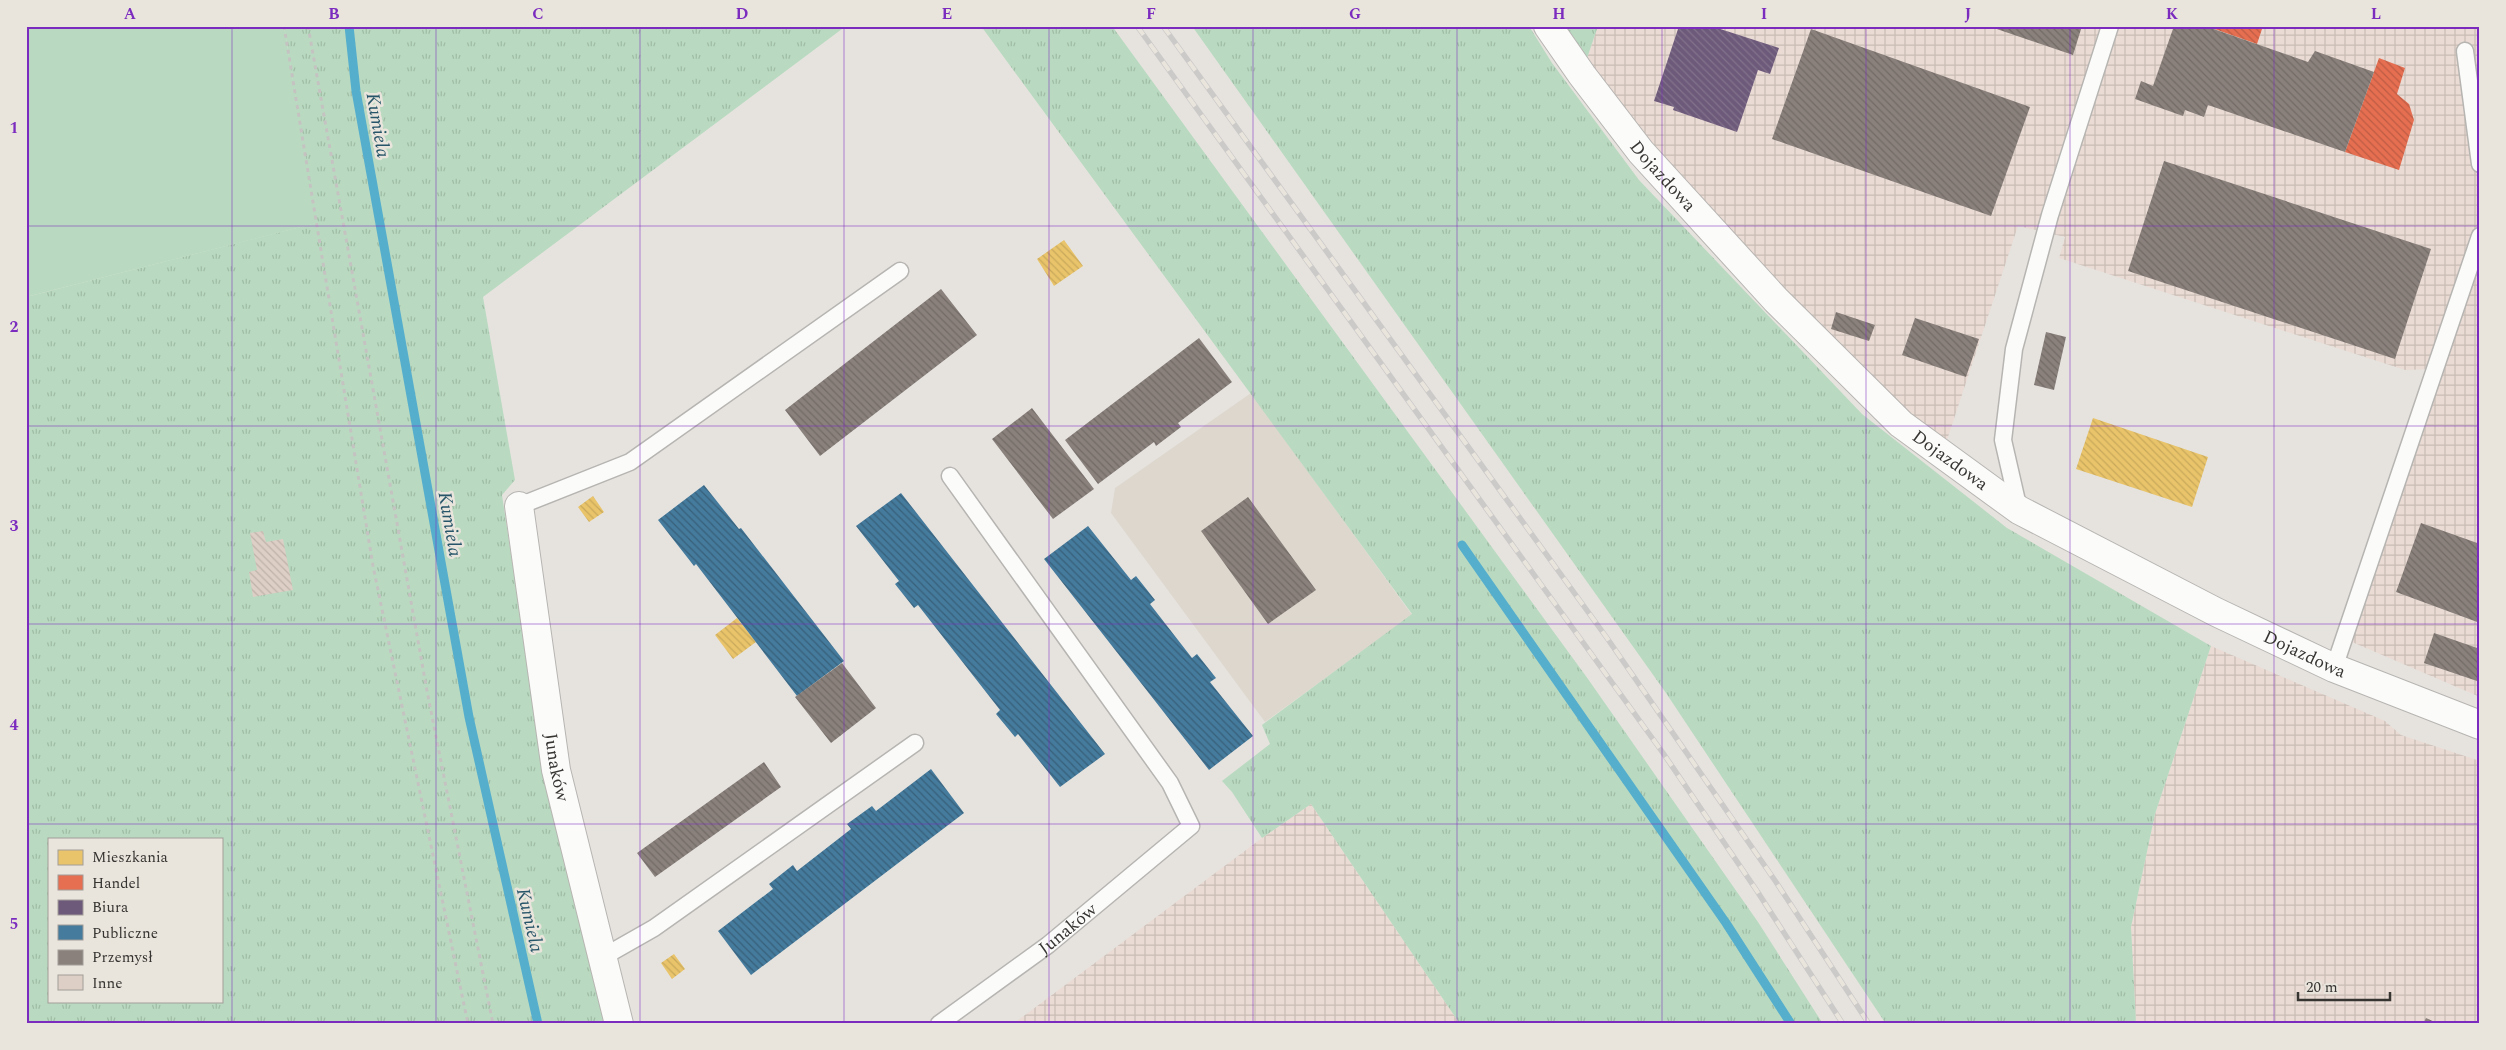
<svg xmlns="http://www.w3.org/2000/svg" width="2506" height="1050" viewBox="0 0 2506 1050" font-family="Spectral,serif">
<defs>
<pattern id="industrial-grid" width="8" height="8" patternUnits="userSpaceOnUse" patternTransform="scale(1.25)"><rect width="8" height="8" fill="#eadbd4"/><path d="M0 4h8M4 0v8" fill="none" stroke="#c9bdb6"/></pattern>
<pattern id="grass-tufts" width="24" height="20" patternUnits="userSpaceOnUse" patternTransform="scale(1.25)"><rect width="24" height="20" fill="#b9dac0"/><path d="M3 7l-1-3M5 7V3M7 7l1-3M15 17l-1-3M17 17v-4M19 17l1-3" fill="none" stroke="#a0bca5"/></pattern>
<pattern id="homes-back-hatch" width="6" height="6" patternUnits="userSpaceOnUse" patternTransform="scale(1.25)"><rect width="6" height="6" fill="#e9c46a"/><path d="M-1 5l2 2M0 0l6 6M5-1l2 2" fill="none" stroke="#c8a95c"/></pattern>
<pattern id="shops-back-hatch" width="6" height="6" patternUnits="userSpaceOnUse" patternTransform="scale(1.25)"><rect width="6" height="6" fill="#e76f51"/><path d="M-1 5l2 2M0 0l6 6M5-1l2 2" fill="none" stroke="#bc5c44"/></pattern>
<pattern id="offices-back-hatch" width="6" height="6" patternUnits="userSpaceOnUse" patternTransform="scale(1.25)"><rect width="6" height="6" fill="#6d597a"/><path d="M-1 5l2 2M0 0l6 6M5-1l2 2" fill="none" stroke="#82738c"/></pattern>
<pattern id="public-back-hatch" width="6" height="6" patternUnits="userSpaceOnUse" patternTransform="scale(1.25)"><rect width="6" height="6" fill="#457b9d"/><path d="M-1 5l2 2M0 0l6 6M5-1l2 2" fill="none" stroke="#38607a"/></pattern>
<pattern id="industry-back-hatch" width="6" height="6" patternUnits="userSpaceOnUse" patternTransform="scale(1.25)"><rect width="6" height="6" fill="#8a817c"/><path d="M-1 5l2 2M0 0l6 6M5-1l2 2" fill="none" stroke="#726a66"/></pattern>
<pattern id="building-back-hatch" width="6" height="6" patternUnits="userSpaceOnUse" patternTransform="scale(1.25)"><rect width="6" height="6" fill="#ddcfc5"/><path d="M-1 5l2 2M0 0l6 6M5-1l2 2" fill="none" stroke="#beb2aa"/></pattern>
</defs>
<rect width="100%" height="100%" fill="#e6e3df"/>
<path fill="#ddd7ce" d="M 1251,393 L 1412,615 L 1265,722 L 1111,513 L 1115,488 Z"/>
<path fill="url(#industrial-grid)" d="M 1598,26 L 2480,26 L 2480,697 L 2345,639 L 2436,369 L 2405,370 L 2059,258 L 2065,237 L 2018,226 L 1945,446 L 1896,408 L 1668,168 L 1585,64 Z
M 2211,646 L 2385,721 L 2401,735 L 2480,761 L 2480,1024 L 2136,1024 L 2131,927 L 2155,814 Z
M 1311,804 L 1460,1024 L 1013,1024 L 1262,838 Z"/>
<path fill="url(#grass-tufts)" fill-rule="evenodd" d="M 284,26 L 846,26 L 483,297 L 515,480 L 502,495 L 545,778 L 606,1024 L 26,1024 L 26,297 L 316,223 ZM 49,839 L 221,839 L 221,1001 L 49,1001 Z
M 981,26 L 1112,26 L 1588,679 L 1758,922 L 1823,1024 L 1460,1024 L 1311,804 L 1262,838 L 1232,792 L 1222,781 L 1270,744 L 1262,725 L 1412,614 Z
M 1192,26 L 1529,26 L 1552,63 L 1639,180 L 1862,414 L 2007,528 L 2211,646 L 2155,814 L 2131,927 L 2136,1024 L 1886,1024 L 1666,693 Z
M 1558,26 L 1598,26 L 1585,64 Z"/>
<path fill="#b9dac0" d="M 26,26 L 284,26 L 317,223 L 26,297 Z"/>
<path fill="url(#homes-back-hatch)" d="M 1064,240 L 1083,266 L 1054,286 L 1037,259 Z
M 2093,418 L 2208,457 L 2192,507 L 2076,469 Z
M 593,496 L 604,512 L 589,522 L 578,507 Z
M 737,618 L 756,642 L 733,659 L 715,635 Z
M 674,954 L 685,969 L 672,979 L 661,963 Z"/>
<path fill="url(#shops-back-hatch)" d="M 2206,26 L 2263,26 L 2257,44 Z
M 2379,58 L 2405,68 L 2397,94 L 2409,104 L 2414,120 L 2399,170 L 2345,152 Z"/>
<path fill="url(#offices-back-hatch)" d="M 1679,26 L 1711,26 L 1779,48 L 1770,74 L 1758,70 L 1737,132 L 1673,110 L 1674,107 L 1654,101 Z"/>
<path fill="url(#public-back-hatch)" d="M 704,485 L 739,529 L 741,528 L 844,661 L 797,696 L 696,564 L 694,566 L 658,520 Z
M 901,493 L 1105,754 L 1060,787 L 1018,734 L 1015,737 L 996,714 L 1000,710 L 918,605 L 914,608 L 895,584 L 899,581 L 856,526 Z
M 1088,526 L 1131,580 L 1136,576 L 1155,600 L 1150,604 L 1192,658 L 1197,654 L 1216,678 L 1210,682 L 1253,736 L 1209,770 L 1044,559 Z
M 931,769 L 964,813 L 751,975 L 718,931 L 773,889 L 769,884 L 793,865 L 797,871 L 851,829 L 847,824 L 872,806 L 876,811 Z"/>
<path fill="url(#industry-back-hatch)" d="M 1988,26 L 2082,26 L 2073,55 Z
M 2174,26 L 2205,26 L 2308,62 L 2315,51 L 2374,72 L 2345,152 L 2208,105 L 2204,117 L 2185,110 L 2183,116 L 2135,99 L 2141,81 L 2153,86 Z
M 1811,29 L 2030,107 L 1991,216 L 1772,139 Z
M 2164,161 L 2431,249 L 2395,359 L 2128,271 Z
M 941,289 L 977,335 L 820,456 L 785,410 Z
M 1836,312 L 1875,325 L 1869,341 L 1831,329 Z
M 1915,318 L 1979,339 L 1966,377 L 1902,355 Z
M 2046,332 L 2066,337 L 2054,390 L 2034,385 Z
M 1199,338 L 1232,382 L 1178,423 L 1181,427 L 1156,446 L 1154,442 L 1098,484 L 1065,440 Z
M 1032,408 L 1094,489 L 1053,519 L 992,439 Z
M 1248,497 L 1316,590 L 1268,624 L 1201,531 Z
M 2421,523 L 2480,544 L 2480,623 L 2396,592 Z
M 2434,633 L 2480,649 L 2480,682 L 2424,663 Z
M 842,663 L 876,708 L 831,743 L 795,697 Z
M 764,762 L 781,787 L 655,877 L 637,853 Z
M 2426,1018 L 2439,1024 L 2423,1024 Z"/>
<g fill="none" stroke-linecap="round" stroke-linejoin="round">
<path stroke="#56aecd" stroke-width="9" d="M 349,26 L 356,91 L 469,717 L 538,1024
M 1462,545 L 1726,923 L 1791,1024"/>
</g>
<path fill="url(#building-back-hatch)" d="M 263,531 L 266,542 L 283,539 L 293,590 L 253,597 L 249,572 L 257,570 L 250,533 Z"/>
<g fill="none" stroke-linecap="round" stroke-linejoin="round">
<g stroke="#b7b5b2" stroke-width="19">
<g id="lane">
<path d="M 2465,51 L 2480,164"/>
<path d="M 519,506 L 630,462 L 900,271"/>
<path d="M 2019,510 L 2003,440 L 2014,349 L 2050,215 L 2110,26"/>
<path d="M 2334,668 L 2480,236"/>
<path d="M 603,957 L 654,928 L 915,743"/>
<path id="s1" d="M 939,1024 L 1048,945 L 1191,826 L 1170,783 L 950,476"/>
</g>
</g>
<g stroke="#b7b5b2" stroke-width="30">
<g id="street">
<path id="s2" d="M 1548,26 L 1582,75 L 1641,152 L 1776,300 L 1901,424 L 2019,510 L 2216,612 L 2334,668 L 2480,725"/>
<path id="s3" d="M 519,506 L 556,770 L 619,1024"/>
</g>
</g>
<path stroke="#c5c3c2" stroke-width="3" stroke-dasharray="4 4" stroke-linecap="butt" d="M 284,26 L 373,566 L 468,1024
M 308,26 L 427,691 L 493,1024"/>
<use href="#lane" stroke="#fbfbfa" stroke-width="16"/>
<use href="#street" stroke="#fbfbfa" stroke-width="28"/>
<g stroke="#cbcac9" stroke-width="5.5">
<path id="rail" d="M 1137,26 L 1663,753 L 1757,891 L 1843,1024
M 1163,26 L 1607,638 L 1776,882 L 1869,1024"/>
</g>
<use href="#rail" stroke="#e9e4dc" stroke-width="4" stroke-dasharray="11" stroke-linecap="butt"/>
</g>
<path fill="none" stroke="#7b2cbf" stroke-width="1" stroke-opacity="0.55" d="M 232,26 L 232,1024M 436,26 L 436,1024M 640,26 L 640,1024M 844,26 L 844,1024M 1049,26 L 1049,1024M 1253,26 L 1253,1024M 1457,26 L 1457,1024M 1662,26 L 1662,1024M 1866,26 L 1866,1024M 2070,26 L 2070,1024M 2274,26 L 2274,1024M 26,226 L 2480,226M 26,426 L 2480,426M 26,624 L 2480,624M 26,824 L 2480,824"/>
<g text-anchor="middle" stroke-width="5" stroke-linejoin="round" paint-order="stroke">
<g font-size="18" fill="#373532" stroke="#e9e4dc">
<text dy="6" stroke="none"><textPath href="#s2" startOffset="189">Dojazdowa</textPath></text>
<text dy="6" stroke="none"><textPath href="#s2" startOffset="594">Dojazdowa</textPath></text>
<text dy="6" stroke="none"><textPath href="#s2" startOffset="999">Dojazdowa</textPath></text>
<text dy="6" stroke="none"><textPath href="#s3" startOffset="264">Junaków</textPath></text>
<text dy="6" stroke="none"><textPath href="#s1" startOffset="160">Junaków</textPath></text>
</g>
<g font-size="19" font-style="italic" fill="#265468" stroke="#e9e4dc">
<text transform="translate(379 125) rotate(80)" y="7">Kumiela</text>
<text transform="translate(451 524) rotate(80)" y="7">Kumiela</text>
<text transform="translate(531 920) rotate(77)" y="7">Kumiela</text>
</g>
</g>
<rect width="2506" height="1050" fill="none" stroke="#e9e4dc" stroke-width="55"/>
<rect x="48" y="838" width="175" height="165" fill="#e9e4dc" stroke="#a29e98"/>
<rect x="58" y="850" width="25" height="15" fill="#e9c46a" stroke="#a29e98"/>
<text x="92" y="862" font-size="15" fill="#373532">Mieszkania</text>
<rect x="58" y="875" width="25" height="15" fill="#e76f51" stroke="#a29e98"/>
<text x="92" y="888" font-size="15" fill="#373532">Handel</text>
<rect x="58" y="900" width="25" height="15" fill="#6d597a" stroke="#a29e98"/>
<text x="92" y="912" font-size="15" fill="#373532">Biura</text>
<rect x="58" y="925" width="25" height="15" fill="#457b9d" stroke="#a29e98"/>
<text x="92" y="938" font-size="15" fill="#373532">Publiczne</text>
<rect x="58" y="950" width="25" height="15" fill="#8a817c" stroke="#a29e98"/>
<text x="92" y="962" font-size="15" fill="#373532">Przemysł</text>
<rect x="58" y="975" width="25" height="15" fill="#ddcfc5" stroke="#a29e98"/>
<text x="92" y="988" font-size="15" fill="#373532">Inne</text>
<path d="M2298 992v8h92v-8" fill="none" stroke="#373532" stroke-width="2.5"/>
<text x="2306" y="992" font-size="15" fill="#373532" stroke="#e9e4dc" stroke-width="4" paint-order="stroke">20 m</text>
<rect x="28" y="28" width="2450" height="994" fill="none" stroke="#7b2cbf" stroke-width="2"/>
<g font-size="16" text-anchor="middle" font-weight="bold" fill="#7b2cbf">
<text x="130" y="19">A</text>
<text x="334" y="19">B</text>
<text x="538" y="19">C</text>
<text x="742" y="19">D</text>
<text x="947" y="19">E</text>
<text x="1151" y="19">F</text>
<text x="1355" y="19">G</text>
<text x="1559" y="19">H</text>
<text x="1764" y="19">I</text>
<text x="1968" y="19">J</text>
<text x="2172" y="19">K</text>
<text x="2376" y="19">L</text>
<text x="14" y="133">1</text>
<text x="14" y="332">2</text>
<text x="14" y="531">3</text>
<text x="14" y="730">4</text>
<text x="14" y="929">5</text>
</g>
</svg>
